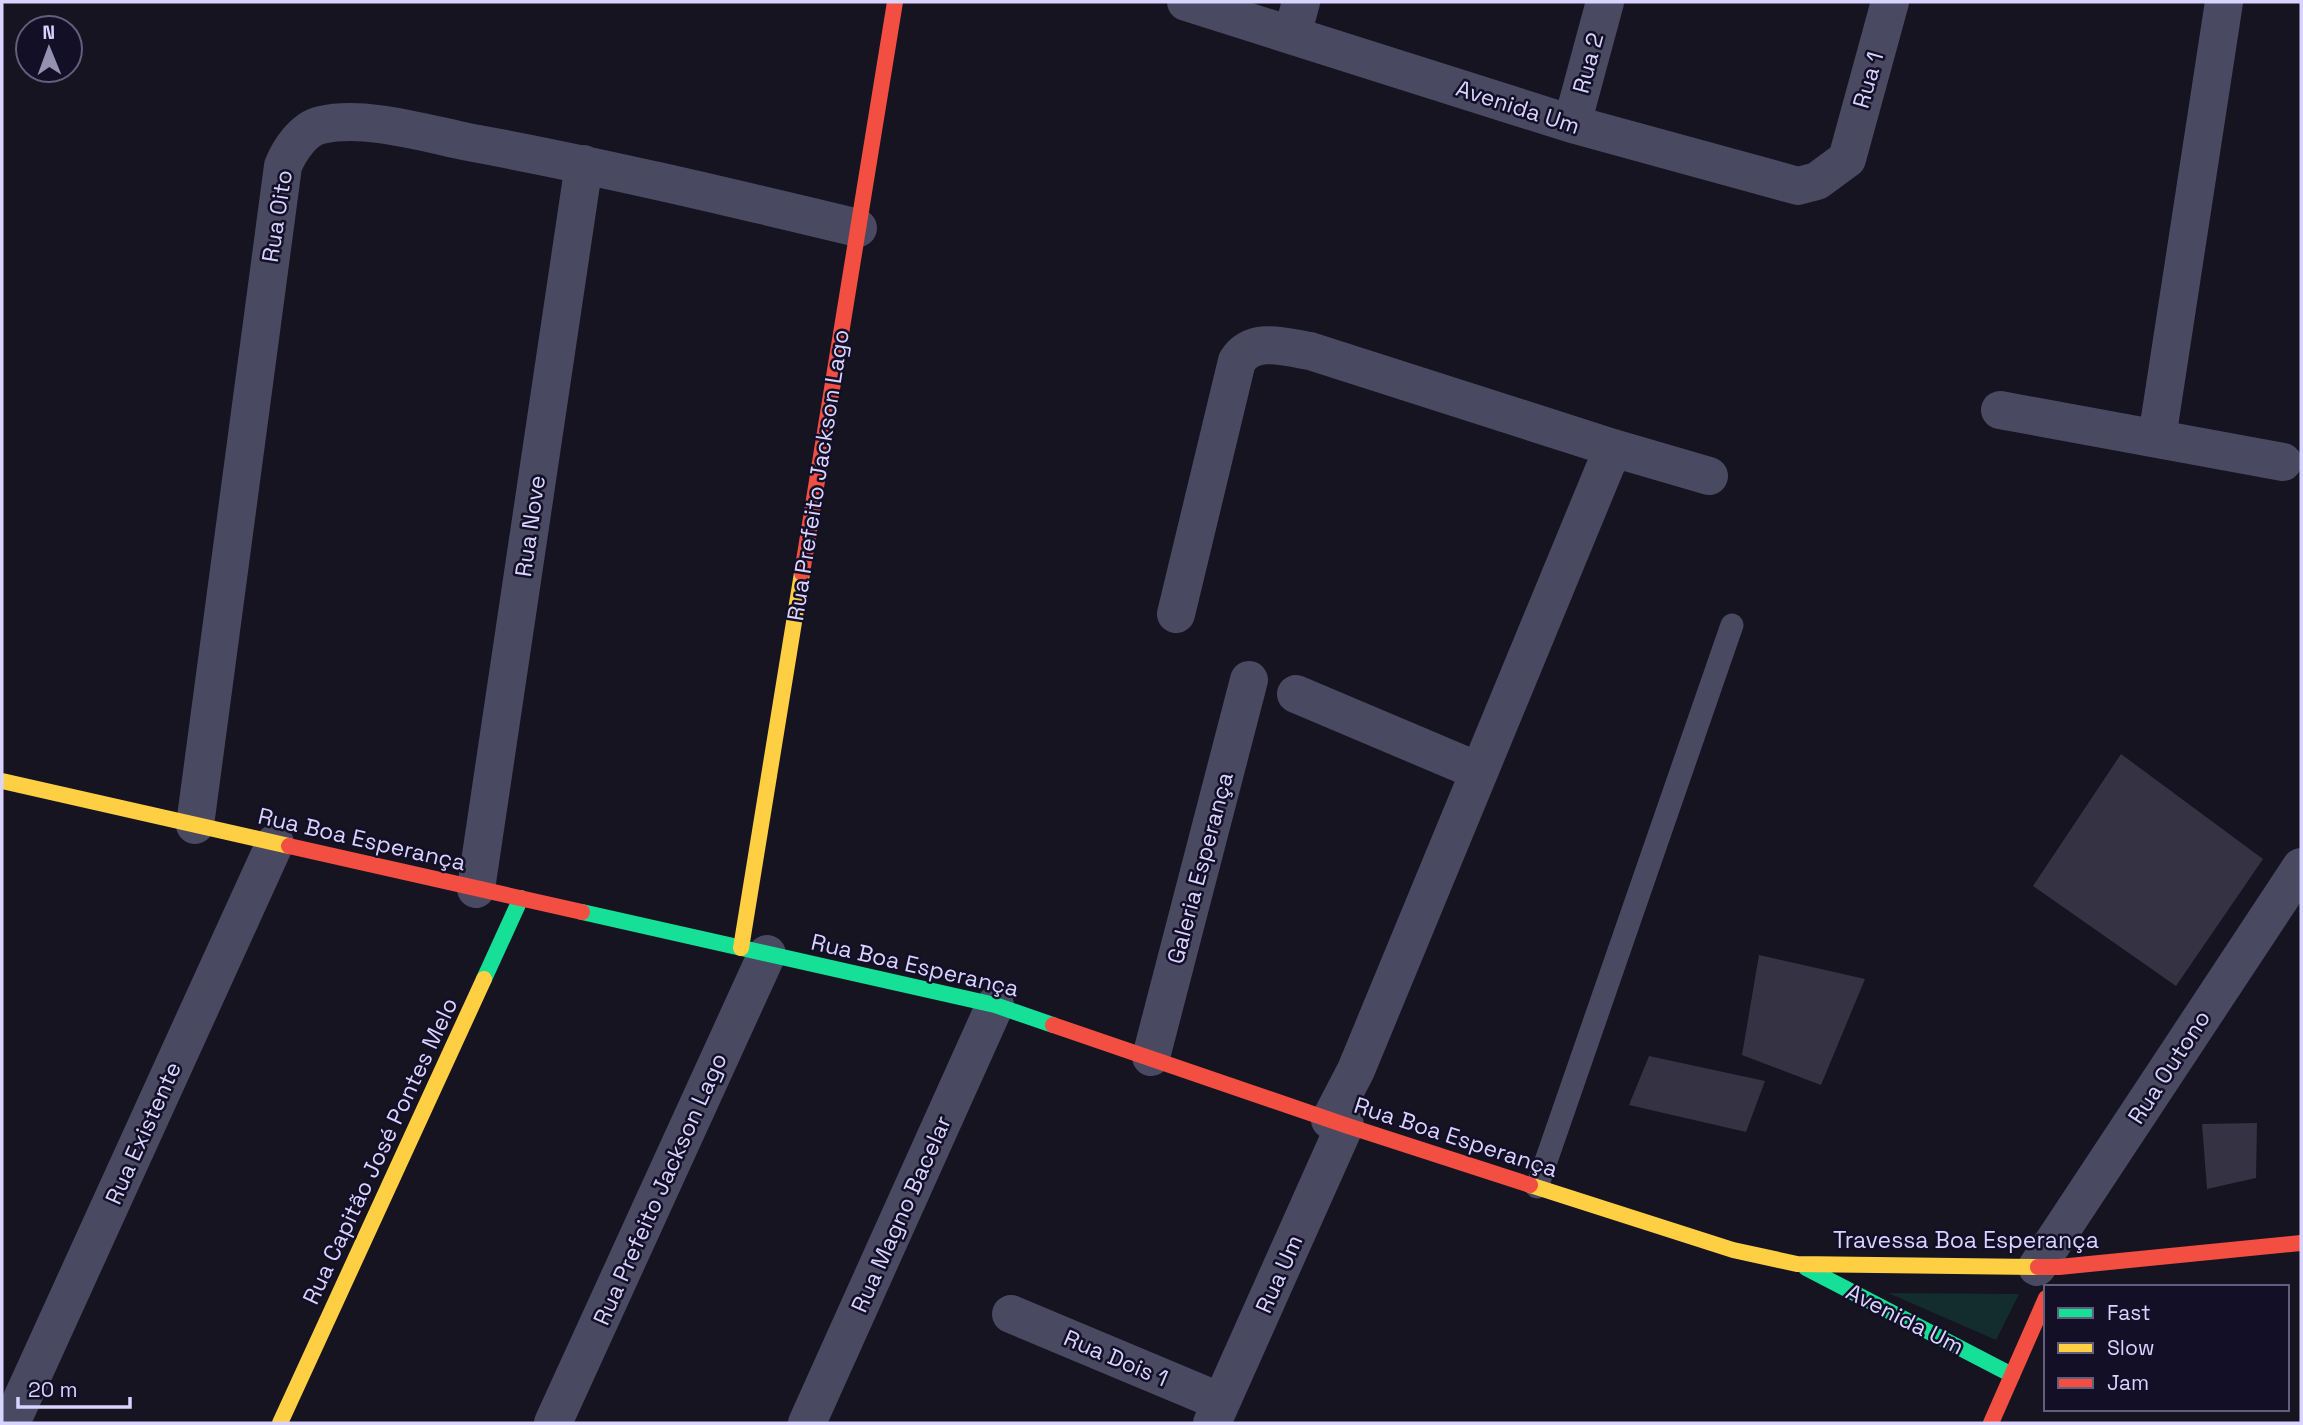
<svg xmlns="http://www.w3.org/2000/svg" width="2303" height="1425" viewBox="0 0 2303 1425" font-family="'Space Grotesk',sans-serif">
<rect width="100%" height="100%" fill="#161421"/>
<path fill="#132c2d" d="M 1888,1293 L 2019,1294 L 1996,1340 Z"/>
<path fill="#343243" d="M 2121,754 L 2263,859 L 2176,986 L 2033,886 Z
M 1759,955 L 1865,979 L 1821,1085 L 1742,1055 Z
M 1649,1056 L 1765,1081 L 1746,1132 L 1629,1105 Z
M 2257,1123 L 2256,1178 L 2207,1189 L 2202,1124 Z"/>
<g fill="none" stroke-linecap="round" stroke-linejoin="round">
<path stroke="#4a4962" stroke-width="23" d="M 1537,1187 L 1732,625"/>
<path stroke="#4a4962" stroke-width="38" d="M 1186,2 L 1572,124 L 1798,186 L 1817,181 L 1847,159 L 1890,2
M 1292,35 L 1301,2
M 1572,124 L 1605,2
M 2000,410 L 2283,462
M 2157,438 L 2224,2
M 1176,614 L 1237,361 C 1253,336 1286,347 1310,351 L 1613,448 L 1709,476
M 1296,694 L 1478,771
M 195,825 L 283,166 C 289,151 303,129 321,125 C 365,115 424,133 468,142 C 599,166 729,197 858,228
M 476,889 L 584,164
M 1151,1057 L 1249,680
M 1330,1120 L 1356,1070 L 1613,448
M 2037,1267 L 2301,867
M 1011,1314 L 1221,1402
M 11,1423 L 275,843
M 553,1423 L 767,954
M 807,1423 L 995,1005
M 1212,1423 L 1345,1125"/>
<path stroke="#16e098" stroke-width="16" d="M 582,912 L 995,1005 L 1053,1025
M 484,979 L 521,898
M 1806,1268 L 2012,1375"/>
<path stroke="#ffcf43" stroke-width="16" d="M 2,781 L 289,846
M 741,948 L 802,573
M 1530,1185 L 1733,1250 L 1797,1264 L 2038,1267
M 280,1423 L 484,979"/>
<path stroke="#f24e42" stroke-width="16" d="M 802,573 L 895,2
M 289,846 L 582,912
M 1053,1025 L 1345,1125 L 1530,1185
M 2038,1267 L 2059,1267 L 2301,1243
M 1991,1423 L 2046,1298"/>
</g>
<g text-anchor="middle" stroke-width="5" stroke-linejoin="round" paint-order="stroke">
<g font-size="23" fill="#d9d4ff" stroke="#130f26">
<text transform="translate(1588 63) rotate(-75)" y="8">Rua 2</text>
<text transform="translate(1868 80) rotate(-74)" y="8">Rua 1</text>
<text transform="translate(1518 107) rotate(18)" y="8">Avenida Um</text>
<text transform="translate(277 216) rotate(-81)" y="8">Rua Oito</text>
<text transform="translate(818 475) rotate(-81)" y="8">Rua Prefeito Jackson Lago</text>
<text transform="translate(530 526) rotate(-82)" y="8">Rua Nove</text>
<text transform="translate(362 839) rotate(13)" y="8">Rua Boa Esperança</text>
<text transform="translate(1200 868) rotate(-75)" y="8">Galeria Esperança</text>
<text transform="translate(915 965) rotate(13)" y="8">Rua Boa Esperança</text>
<text transform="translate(2169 1067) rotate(-57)" y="8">Rua Outono</text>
<text transform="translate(143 1133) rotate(-66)" y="8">Rua Existente</text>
<text transform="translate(1456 1137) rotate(18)" y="8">Rua Boa Esperança</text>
<text transform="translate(380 1151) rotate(-65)" y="8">Rua Capitão José Pontes Melo</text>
<text transform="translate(660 1189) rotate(-66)" y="8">Rua Prefeito Jackson Lago</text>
<text transform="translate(901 1214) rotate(-66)" y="8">Rua Magno Bacelar</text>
<text x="1966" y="1248">Travessa Boa Esperança</text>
<text transform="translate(1279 1274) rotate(-66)" y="8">Rua Um</text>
<text transform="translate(1905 1319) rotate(27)" y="8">Avenida Um</text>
<text transform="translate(1116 1358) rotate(23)" y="8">Rua Dois 1</text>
</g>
</g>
<rect width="2303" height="1425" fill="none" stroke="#d9d4ff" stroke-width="7"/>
<rect x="2044" y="1285" width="245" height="126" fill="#130f26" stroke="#625e7d" stroke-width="2"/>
<rect x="2058" y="1308" width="35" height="10" fill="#16e098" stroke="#625e7d" stroke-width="2"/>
<text x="2107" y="1320" font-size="21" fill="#d9d4ff">Fast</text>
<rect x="2058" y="1343" width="35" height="10" fill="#ffcf43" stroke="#625e7d" stroke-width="2"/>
<text x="2107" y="1355" font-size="21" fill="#d9d4ff">Slow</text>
<rect x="2058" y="1378" width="35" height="10" fill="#f24e42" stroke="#625e7d" stroke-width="2"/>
<text x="2107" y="1390" font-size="21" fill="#d9d4ff">Jam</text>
<g transform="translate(49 49) rotate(359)"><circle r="33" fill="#130f26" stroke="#625e7d" stroke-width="2"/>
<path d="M0-5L12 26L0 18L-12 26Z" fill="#9591b1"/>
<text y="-10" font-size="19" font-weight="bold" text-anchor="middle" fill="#d9d4ff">N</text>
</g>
<path d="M18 1397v10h112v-10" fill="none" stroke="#d9d4ff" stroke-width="3.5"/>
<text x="28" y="1397" font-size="21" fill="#d9d4ff" stroke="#130f26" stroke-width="5" paint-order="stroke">20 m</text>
</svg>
